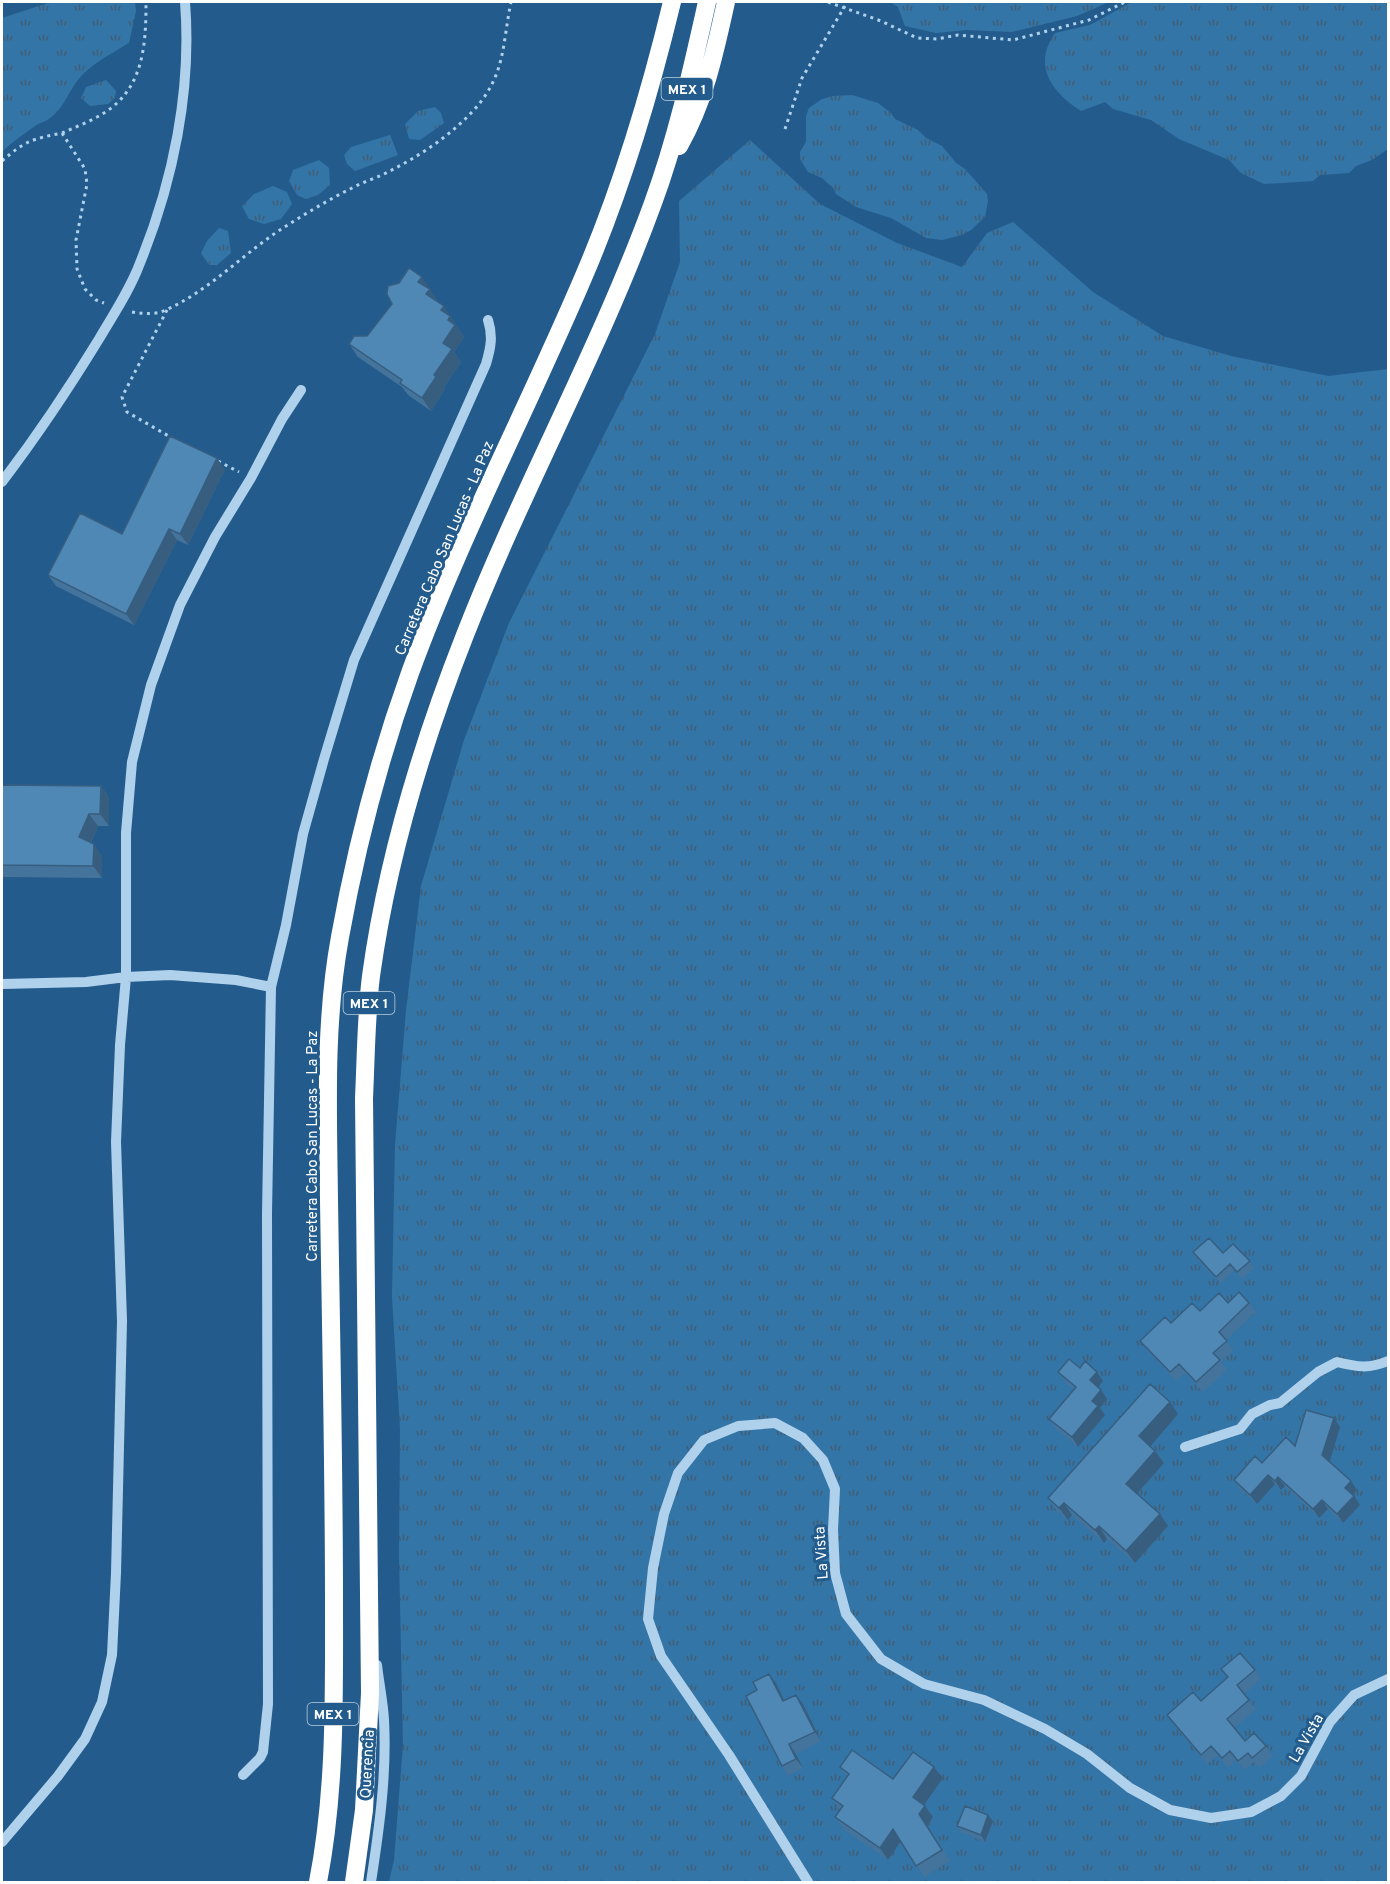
<svg xmlns="http://www.w3.org/2000/svg" width="1390" height="1884" viewBox="0 0 1390 1884" font-family="Overpass,sans-serif">
<defs>
<pattern id="grass-tufts" width="24" height="20" patternUnits="userSpaceOnUse" patternTransform="scale(1.5)"><rect width="24" height="20" fill="#3375a7"/><path d="M3 7l-1-3M5 7V3M7 7l1-3M15 17l-1-3M17 17v-4M19 17l1-3" fill="none" stroke="#415e75"/></pattern>
</defs>
<rect width="100%" height="100%" fill="#235c8c"/>
<path fill="url(#grass-tufts)" d="M 51,2 L 135,2 L 136,11 L 129,43 C 111,54 90,64 77,81 C 68,93 63,109 50,118 C 47,121 42,122 38,124 C 25,133 13,141 2,152 L 2,18 Z
M 890,2 L 1109,2 L 1077,16 L 1012,32 L 967,30 L 936,33 L 905,26 L 898,7 Z
M 1132,2 L 1388,2 L 1388,149 L 1372,160 L 1356,166 L 1349,173 L 1320,175 L 1313,181 L 1264,184 L 1241,173 L 1229,160 L 1179,139 L 1151,120 L 1113,109 L 1105,102 L 1081,111 C 1052,92 1032,66 1055,33 L 1090,25 Z
M 106,80 L 116,91 L 115,98 L 108,104 L 90,106 L 81,98 L 86,87 Z
M 852,95 L 878,103 L 891,113 L 895,119 L 918,130 L 926,138 L 942,146 L 956,163 L 965,169 L 982,188 L 987,194 L 988,201 L 985,217 L 971,230 L 962,235 L 942,240 L 926,238 L 891,218 L 856,207 L 836,194 L 833,188 L 822,178 L 808,172 L 800,159 L 800,152 L 806,142 L 806,116 L 809,108 L 822,99 L 833,96 Z
M 435,107 L 441,113 L 444,123 L 420,140 L 409,139 L 405,124 L 418,111 Z
M 390,135 L 398,155 L 355,171 L 347,164 L 344,155 L 351,147 Z
M 750,140 L 820,204 L 897,243 L 962,267 L 987,233 L 1013,222 L 1093,292 L 1163,336 L 1231,356 L 1328,376 L 1388,369 L 1388,1882 L 389,1882 L 394,1860 L 403,1745 L 399,1555 L 400,1429 L 392,1297 L 395,1145 L 406,1010 L 421,886 L 464,740 L 509,623 L 655,334 L 680,262 L 679,201 Z
M 319,160 L 329,168 L 330,185 L 318,195 L 306,199 L 297,195 L 289,181 L 293,170 Z
M 273,186 L 287,192 L 292,204 L 281,219 L 264,224 L 249,219 L 242,206 L 254,194 Z
M 219,228 L 228,231 L 231,253 L 217,265 L 209,265 L 201,253 L 207,241 Z"/>
<g fill="none" stroke-linecap="round" stroke-linejoin="round">
<path stroke="#b0d1eb" stroke-width="3" stroke-dasharray="3 4.5" stroke-linecap="butt" d="M 828,2 L 881,21 L 917,38 L 937,39 L 958,35 L 1013,40 L 1089,20 L 1125,2
M 785,129 L 802,78 L 845,6
M 62,133 C 76,127 91,121 104,113 C 144,88 146,44 146,2
M 2,161 C 25,141 32,139 62,133 L 85,169 L 87,184 L 76,240 L 77,269 L 85,289 L 96,300 L 104,303
M 167,310 L 122,397 L 127,412 L 172,438
M 132,312 C 145,314 157,315 168,309 C 211,289 244,253 283,228 C 305,214 328,200 350,189 C 361,183 373,179 384,174 C 416,158 448,138 473,111 C 506,75 502,45 511,2
M 218,461 L 239,472"/>
<path stroke="#b0d1eb" stroke-width="10" d="M 2,482 C 37,436 69,388 99,339 C 113,315 130,290 140,263 C 173,182 192,90 185,2
M 2,984 L 86,982 L 126,977 L 170,975 L 236,980 L 271,987
M 1185,1447 L 1240,1429 L 1252,1414 L 1270,1405 L 1280,1403 L 1318,1372 L 1337,1362 C 1357,1367 1369,1369 1388,1361
M 243,1775 L 260,1758 L 263,1752 L 268,1704 L 267,1214 L 271,987 L 286,925 L 303,834 L 324,759 L 354,660 L 486,364 C 491,347 493,336 488,320
M 2,1842 L 58,1776 L 85,1739 L 102,1702 L 112,1655 L 116,1573 L 122,1321 L 116,1142 L 120,1045 L 126,977 L 126,833 L 132,762 L 151,685 L 180,605 L 215,537 L 251,478 L 282,419 L 301,390
M 371,1882 C 379,1830 387,1774 384,1720 C 383,1702 379,1683 377,1665
M 808,1882 L 729,1755 L 661,1656 L 648,1619 L 653,1568 L 664,1514 L 678,1473 L 704,1440 L 738,1426 L 775,1423 L 803,1438 L 823,1460 L 835,1489 L 833,1530 L 835,1573 L 846,1614 L 881,1659 L 924,1684 L 984,1700 L 1045,1729 L 1087,1754 L 1130,1788 L 1170,1810 L 1211,1818 L 1251,1812 L 1281,1796 L 1301,1776 L 1330,1722 L 1354,1695 L 1388,1679"/>
<path stroke="#fff" stroke-width="18" d="M 679,146 C 705,100 715,52 726,2
M 318,1882 C 336,1790 334,1694 334,1600 C 334,1467 331,1333 329,1200 C 328,1112 324,1024 340,937 C 356,848 379,759 410,673 C 460,536 529,406 586,271 C 623,184 650,93 672,2
M 354,1882 L 364,1810 L 370,1693 L 364,1098 C 366,1057 366,1016 371,976 C 387,860 422,744 465,635 C 522,489 599,351 653,203 C 677,138 692,69 707,2"/>
</g>
<path fill="#44749c" d="M 430,290 L 438,302 L 452,318 L 452,319 L 464,337 L 454,352 L 461,362 L 444,387 L 445,389 L 431,411 L 408,395 L 402,387 L 358,357 L 349,344 L 367,336 L 392,304 Z
M 225,469 L 188,545 L 177,540 L 134,625 L 56,586 L 48,575 L 122,534 Z
M 2,785 L 101,786 L 109,798 L 109,826 L 98,826 L 91,843 L 102,856 L 102,878 L 2,877 Z
M 1193,1252 L 1223,1253 L 1250,1261 L 1254,1268 L 1242,1279 L 1234,1270 L 1221,1283 L 1197,1259 Z
M 1228,1303 L 1249,1303 L 1256,1312 L 1226,1340 L 1233,1350 L 1221,1362 L 1227,1370 L 1203,1392 L 1185,1373 L 1176,1381 L 1147,1350 L 1140,1341 L 1171,1323 L 1200,1311 Z
M 1080,1368 L 1103,1381 L 1098,1388 L 1107,1399 L 1100,1408 L 1105,1415 L 1078,1447 L 1056,1429 L 1049,1419 L 1074,1390 L 1065,1382 L 1058,1372 Z
M 1178,1414 L 1150,1446 L 1155,1451 L 1164,1463 L 1137,1494 L 1160,1514 L 1168,1526 L 1135,1563 L 1107,1539 L 1104,1543 L 1072,1515 L 1068,1520 L 1057,1511 L 1048,1498 Z
M 1334,1418 L 1340,1427 L 1329,1461 L 1357,1490 L 1353,1495 L 1360,1505 L 1343,1523 L 1328,1509 L 1319,1518 L 1285,1486 L 1281,1490 L 1275,1484 L 1257,1504 L 1240,1489 L 1234,1480 L 1262,1463 L 1295,1446 Z
M 1221,1669 L 1255,1670 L 1261,1679 L 1244,1694 L 1256,1709 L 1234,1728 L 1245,1741 L 1266,1746 L 1272,1756 L 1259,1768 L 1254,1762 L 1245,1770 L 1236,1760 L 1228,1768 L 1218,1755 L 1207,1764 L 1173,1724 L 1167,1715 L 1201,1701 L 1228,1678 Z
M 769,1674 L 776,1683 L 784,1701 L 796,1695 L 803,1704 L 821,1741 L 796,1754 L 803,1768 L 788,1776 L 782,1766 Z
M 840,1767 L 893,1779 L 943,1778 L 924,1805 L 933,1817 L 927,1826 L 950,1861 L 924,1877 L 901,1841 L 888,1860 L 843,1829 L 835,1817 L 840,1810 L 832,1798 L 847,1777 Z
M 988,1815 L 993,1821 L 985,1842 L 961,1832 L 957,1826 Z"/>
<path fill="#375e7f" d="M 422,277 L 438,302 L 435,306 L 418,282 Z
M 444,306 L 464,337 L 454,352 L 461,362 L 444,387 L 445,389 L 431,411 L 422,398 L 434,375 L 441,310 Z
M 217,458 L 225,469 L 188,545 L 180,534 Z
M 169,529 L 177,540 L 134,625 L 126,614 Z
M 101,786 L 109,798 L 109,826 L 100,814 Z
M 89,814 L 98,826 L 88,850 L 79,837 Z
M 94,844 L 102,856 L 102,878 L 93,866 Z
M 1097,1372 L 1103,1381 L 1096,1390 L 1090,1380 Z
M 1101,1390 L 1107,1399 L 1100,1408 L 1105,1415 L 1078,1447 L 1072,1437 L 1092,1401 Z
M 1170,1402 L 1178,1414 L 1148,1449 L 1139,1436 Z
M 1334,1418 L 1340,1427 L 1329,1464 L 1322,1455 Z
M 1155,1451 L 1164,1463 L 1135,1496 L 1126,1484 Z
M 1268,1475 L 1275,1484 L 1257,1504 L 1250,1495 Z
M 1278,1477 L 1285,1486 L 1281,1490 L 1275,1481 Z
M 1351,1481 L 1357,1490 L 1351,1497 L 1345,1488 Z
M 1354,1496 L 1360,1505 L 1343,1523 L 1337,1514 Z
M 1322,1500 L 1328,1509 L 1319,1518 L 1313,1509 Z
M 1064,1503 L 1072,1515 L 1068,1520 L 1059,1508 Z
M 1160,1514 L 1168,1526 L 1135,1563 L 1126,1551 Z
M 1099,1526 L 1107,1539 L 1104,1543 L 1095,1530 Z
M 769,1674 L 776,1683 L 789,1711 L 783,1701 Z
M 796,1695 L 803,1704 L 821,1741 L 815,1732 Z
M 789,1744 L 796,1754 L 803,1768 L 796,1759 Z
M 934,1767 L 943,1778 L 921,1809 L 913,1797 Z
M 925,1806 L 933,1817 L 927,1826 L 950,1861 L 919,1814 Z
M 988,1815 L 993,1821 L 985,1842 L 981,1835 Z
M 893,1829 L 901,1841 L 888,1860 L 880,1848 Z"/>
<path fill="#4f87b5" stroke="#375e7f" stroke-width="1.5" d="M 409,268 L 422,277 L 418,282 L 430,289 L 426,294 L 444,306 L 441,310 L 450,316 L 448,320 L 455,325 L 443,343 L 452,349 L 434,375 L 436,377 L 422,398 L 400,383 L 402,380 L 349,344 L 354,336 L 367,336 L 392,304 L 387,294 L 388,286 L 399,283 Z
M 170,436 L 217,458 L 180,534 L 169,529 L 126,614 L 48,575 L 80,513 L 122,534 Z
M 2,785 L 101,786 L 100,814 L 89,814 L 79,837 L 94,844 L 93,866 L 2,865 Z
M 1209,1238 L 1223,1253 L 1233,1244 L 1250,1261 L 1237,1272 L 1230,1264 L 1216,1277 L 1193,1252 Z
M 1239,1292 L 1249,1303 L 1219,1332 L 1227,1341 L 1213,1353 L 1220,1360 L 1196,1382 L 1179,1364 L 1170,1372 L 1140,1341 L 1165,1317 L 1171,1323 L 1192,1303 L 1200,1311 L 1219,1293 L 1228,1303 Z
M 1069,1359 L 1080,1368 L 1085,1361 L 1097,1372 L 1090,1380 L 1101,1390 L 1092,1401 L 1098,1406 L 1072,1437 L 1049,1419 L 1076,1387 L 1058,1372 Z
M 1150,1384 L 1170,1402 L 1139,1436 L 1155,1451 L 1126,1484 L 1160,1514 L 1126,1551 L 1099,1526 L 1095,1530 L 1064,1503 L 1059,1508 L 1048,1498 Z
M 1306,1410 L 1334,1418 L 1322,1455 L 1351,1481 L 1345,1488 L 1354,1496 L 1337,1514 L 1322,1500 L 1313,1509 L 1278,1477 L 1275,1481 L 1268,1475 L 1250,1495 L 1234,1480 L 1255,1456 L 1262,1463 L 1286,1437 L 1295,1446 Z
M 1240,1653 L 1255,1670 L 1237,1685 L 1249,1700 L 1227,1719 L 1245,1741 L 1254,1733 L 1266,1746 L 1252,1758 L 1248,1753 L 1238,1761 L 1230,1751 L 1222,1758 L 1211,1746 L 1201,1755 L 1167,1715 L 1193,1692 L 1201,1701 L 1228,1677 L 1221,1669 Z
M 769,1674 L 783,1701 L 796,1695 L 815,1732 L 789,1744 L 796,1759 L 782,1766 L 746,1696 L 757,1690 L 753,1682 Z
M 852,1750 L 893,1779 L 913,1752 L 934,1767 L 913,1797 L 925,1806 L 919,1814 L 942,1850 L 916,1866 L 893,1829 L 880,1848 L 835,1817 L 843,1806 L 832,1798 L 849,1774 L 840,1767 Z
M 965,1806 L 988,1815 L 981,1835 L 957,1826 Z"/>
<g text-anchor="middle" stroke-width="6" stroke-linejoin="round" paint-order="stroke">
<g fill="#235c8c" stroke="#bdcedc" stroke-width="1.5">
<rect x="661.5" y="78" width="51" height="22" rx="4.5"/>
<rect x="343.5" y="992" width="51" height="22" rx="4.5"/>
<rect x="307.5" y="1703" width="51" height="22" rx="4.5"/>
</g>
<g font-size="14" font-weight="bold" fill="#fff">
<text x="687" y="94">MEX 1</text>
<text x="369" y="1008">MEX 1</text>
<text x="333" y="1719">MEX 1</text>
</g>
<g font-size="15" fill="#fff" stroke="#235c8c">
<text transform="translate(444 548) rotate(-67)" y="5">Carretera Cabo San Lucas - La Paz</text>
<text transform="translate(312 1146) rotate(-90)" y="5">Carretera Cabo San Lucas - La Paz</text>
<text transform="translate(821 1553) rotate(-94)" y="5">La Vista</text>
<text transform="translate(1306 1738) rotate(-60)" y="5">La Vista</text>
<text transform="translate(367 1764) rotate(-87)" y="5">Querencia</text>
</g>
</g>
<rect width="1390" height="1884" fill="none" stroke="#ffffff" stroke-width="6"/>
</svg>
